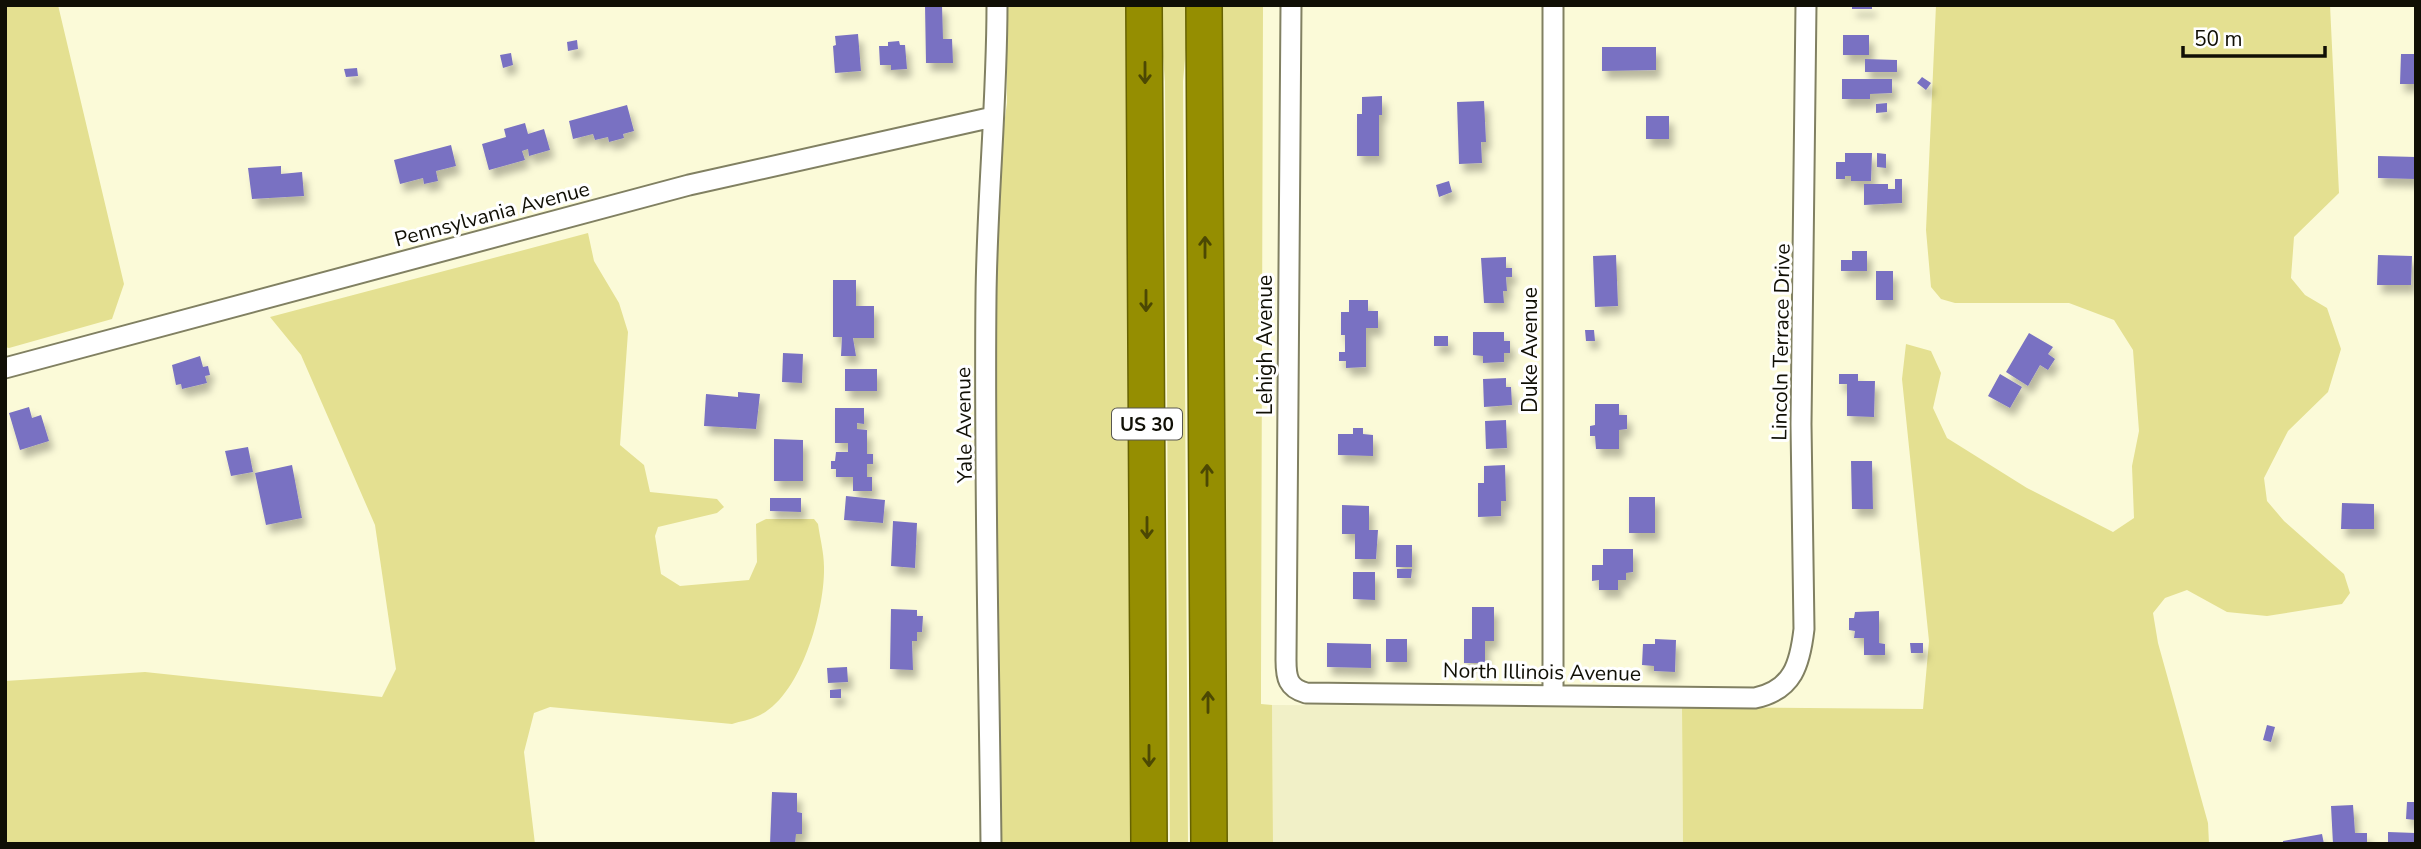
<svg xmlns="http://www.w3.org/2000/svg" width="2421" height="849" viewBox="0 0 2421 849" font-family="'Nunito Sans',sans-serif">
<defs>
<filter id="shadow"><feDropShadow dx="4.5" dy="8" stdDeviation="3.5" flood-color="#0004"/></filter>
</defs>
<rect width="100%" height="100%" fill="#fbfad8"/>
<path fill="#f1f0c7" d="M 1272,705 L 1682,707 L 1683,844 L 1273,844 Z"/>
<path fill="#e4e091" d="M 5,5 L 58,5 L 124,284 L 112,319 L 9,348 L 5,347 Z
M 1006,5 L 1126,5 L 1131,844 L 1002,844 L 998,683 L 995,304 L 997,177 L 1007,103 Z
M 1159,5 L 1190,5 L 1183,81 L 1188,844 L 1170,844 L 1165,82 Z
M 1220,5 L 1263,5 L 1261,683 L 1261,704 L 1272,705 L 1273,844 L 1227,844 Z
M 1936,5 L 2330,5 L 2339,193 L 2294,237 L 2291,278 L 2305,295 L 2327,308 L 2341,349 L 2328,392 L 2288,431 L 2264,478 L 2267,501 L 2284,521 L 2344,574 L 2350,593 L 2342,604 L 2267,616 L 2227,612 L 2187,590 L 2165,598 L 2153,613 L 2158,643 L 2208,823 L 2209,844 L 1683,844 L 1682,707 L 1923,709 L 1929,641 L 1902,379 L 1906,344 L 1931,351 L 1941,373 L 1933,408 L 1947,438 L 2027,488 L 2113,532 L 2134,518 L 2132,466 L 2139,431 L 2133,350 L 2114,320 L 2069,303 L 1955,303 L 1941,299 L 1931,287 L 1926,230 Z
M 588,233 L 594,261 L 619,303 L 628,332 L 620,445 L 644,465 L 650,492 L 717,499 L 724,507 L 717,513 L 658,527 L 655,536 L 661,574 L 680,586 L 749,580 L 757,562 L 756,524 L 766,519 L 814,519 L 818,524 C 820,538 824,553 824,567 C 825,610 801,697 758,716 C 750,720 741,721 732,724 L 550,707 L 534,713 L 524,752 L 535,844 L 5,844 L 5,681 L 145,672 L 382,697 L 396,669 L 375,525 L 301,355 L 270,317 Z"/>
<path fill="#7971c2" filter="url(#shadow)" d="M 925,5 L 942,5 L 943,39 L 952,39 L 953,63 L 926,63 Z
M 1852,5 L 1872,5 L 1872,9 L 1852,9 Z
M 858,34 L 861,71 L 835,73 L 833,46 L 836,45 L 835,36 Z
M 1843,35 L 1869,35 L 1869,55 L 1843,55 Z
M 577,40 L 578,49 L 568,51 L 567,42 Z
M 899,41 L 900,45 L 905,45 L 907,69 L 891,70 L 891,65 L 880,65 L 879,46 L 888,46 L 888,42 Z
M 1602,47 L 1656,47 L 1656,70 L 1602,71 Z
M 511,53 L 513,65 L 503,68 L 500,55 Z
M 2401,54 L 2416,54 L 2416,84 L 2400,84 Z
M 1865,59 L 1897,60 L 1897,72 L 1865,72 Z
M 357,68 L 358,76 L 346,77 L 344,69 Z
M 1922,77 L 1931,83 L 1926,90 L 1917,83 Z
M 1842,79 L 1892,79 L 1892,93 L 1870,94 L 1870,99 L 1842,99 Z
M 1382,96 L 1382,115 L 1379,115 L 1379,156 L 1357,156 L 1357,114 L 1362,114 L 1362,97 Z
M 1484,101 L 1486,142 L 1481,142 L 1482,163 L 1459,164 L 1457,102 Z
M 1887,103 L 1887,112 L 1876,113 L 1876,104 Z
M 627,105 L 634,131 L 623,134 L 624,138 L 609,142 L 608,137 L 595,140 L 593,134 L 573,139 L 569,121 Z
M 1646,116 L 1669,116 L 1669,139 L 1646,139 Z
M 525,123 L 528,134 L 544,129 L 550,150 L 529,156 L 528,149 L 522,151 L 525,160 L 489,170 L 482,144 L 506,137 L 504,129 Z
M 451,145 L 456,166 L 436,171 L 438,181 L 424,184 L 423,178 L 400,184 L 394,160 Z
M 1845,153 L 1872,153 L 1871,181 L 1851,181 L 1851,176 L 1845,176 L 1845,179 L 1836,179 L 1836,162 L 1845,162 Z
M 1877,153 L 1886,154 L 1886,168 L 1877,167 Z
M 2378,156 L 2416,157 L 2416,179 L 2378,178 Z
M 281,166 L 281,174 L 302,172 L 304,196 L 252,199 L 248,168 Z
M 1895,179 L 1902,179 L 1902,203 L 1864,205 L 1864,184 L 1888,184 L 1888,189 L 1895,189 Z
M 1449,181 L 1452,192 L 1439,197 L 1436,185 Z
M 1852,251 L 1867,251 L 1867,271 L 1841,271 L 1841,260 L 1852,260 Z
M 1616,255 L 1618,306 L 1595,307 L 1593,256 Z
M 2378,255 L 2412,256 L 2411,285 L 2377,285 Z
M 1506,257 L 1506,268 L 1512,268 L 1512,277 L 1506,277 L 1507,291 L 1503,291 L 1504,303 L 1484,303 L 1481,258 Z
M 1876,271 L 1893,271 L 1893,300 L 1876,300 Z
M 833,280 L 856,280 L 856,306 L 874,306 L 874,338 L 853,338 L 856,356 L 841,356 L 842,337 L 833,337 Z
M 1349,300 L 1368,300 L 1368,311 L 1378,311 L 1378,328 L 1366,328 L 1366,367 L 1346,368 L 1346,361 L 1339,361 L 1339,352 L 1345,352 L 1345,335 L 1341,335 L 1341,312 L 1349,312 Z
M 1585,330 L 1594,330 L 1595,341 L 1586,341 Z
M 1473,332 L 1504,332 L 1504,341 L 1510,341 L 1510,353 L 1504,353 L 1504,362 L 1483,363 L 1483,356 L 1473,355 Z
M 2029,333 L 2053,347 L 2048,354 L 2055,359 L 2048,370 L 2040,365 L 2028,386 L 2006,372 Z
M 1434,336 L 1448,336 L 1448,346 L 1434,346 Z
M 783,353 L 803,354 L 802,383 L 782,382 Z
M 200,356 L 203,367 L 208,366 L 210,375 L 205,376 L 207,383 L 182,389 L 181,384 L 176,385 L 172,365 Z
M 845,369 L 877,369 L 877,391 L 845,391 Z
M 1839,374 L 1858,374 L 1858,381 L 1875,381 L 1874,417 L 1847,416 L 1847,384 L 1839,384 Z
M 2000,374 L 2022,387 L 2010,408 L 1988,396 Z
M 1506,378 L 1506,387 L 1511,387 L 1512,405 L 1484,407 L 1483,379 Z
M 738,392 L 760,394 L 756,429 L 704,426 L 706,394 L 738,397 Z
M 1595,404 L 1619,404 L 1619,415 L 1627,415 L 1627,429 L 1619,430 L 1619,449 L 1596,449 L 1595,436 L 1590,436 L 1590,426 L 1595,425 Z
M 29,407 L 32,418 L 41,415 L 49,441 L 20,450 L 9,413 Z
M 835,408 L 864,408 L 864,424 L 857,423 L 857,429 L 867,430 L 867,454 L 873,454 L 873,464 L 867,464 L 867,477 L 872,477 L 872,491 L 853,491 L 853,477 L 836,477 L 836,469 L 831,469 L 831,461 L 835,461 L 836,452 L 848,452 L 848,443 L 835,443 Z
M 1506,420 L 1507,448 L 1486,449 L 1485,421 Z
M 1353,428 L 1363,428 L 1363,434 L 1373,435 L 1373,456 L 1338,455 L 1338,434 L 1353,434 Z
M 774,439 L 803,440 L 803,481 L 774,481 Z
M 248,447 L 253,472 L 231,476 L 225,451 Z
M 1851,461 L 1872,461 L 1873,509 L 1852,509 Z
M 292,465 L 302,518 L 266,525 L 255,473 Z
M 1505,465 L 1506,501 L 1501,501 L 1501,516 L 1478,517 L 1478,483 L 1484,483 L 1484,466 Z
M 846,496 L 885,500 L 883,523 L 844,520 Z
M 1629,497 L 1655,497 L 1655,533 L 1629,533 Z
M 770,498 L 801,498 L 801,512 L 770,511 Z
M 2342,503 L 2374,504 L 2374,529 L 2341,529 Z
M 1342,505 L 1369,506 L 1369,530 L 1378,530 L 1376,559 L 1355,559 L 1355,534 L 1342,534 Z
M 893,521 L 917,523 L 915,568 L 891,566 Z
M 1396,545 L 1412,545 L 1412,567 L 1396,567 Z
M 1603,549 L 1633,549 L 1633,572 L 1626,573 L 1626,580 L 1618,580 L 1618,590 L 1599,590 L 1599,580 L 1592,581 L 1592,565 L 1603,565 Z
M 1397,569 L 1412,569 L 1411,578 L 1397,578 Z
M 1353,572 L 1375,572 L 1375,600 L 1353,599 Z
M 1472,607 L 1494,607 L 1494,641 L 1485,641 L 1485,663 L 1464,663 L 1464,639 L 1472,639 Z
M 891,609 L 917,610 L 917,616 L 923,616 L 922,632 L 917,632 L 917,641 L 912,641 L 913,670 L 890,669 Z
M 1879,611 L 1879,643 L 1885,644 L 1885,655 L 1864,655 L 1864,638 L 1854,638 L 1855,631 L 1849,630 L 1849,618 L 1854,618 L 1855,612 Z
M 1386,639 L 1407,639 L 1407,662 L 1386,662 Z
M 1655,639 L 1676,640 L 1675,672 L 1654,671 L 1654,666 L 1642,665 L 1643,644 L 1655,644 Z
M 1327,643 L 1371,644 L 1371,668 L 1327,667 Z
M 1910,643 L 1923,643 L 1923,653 L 1911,653 Z
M 847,667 L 848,682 L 828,683 L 827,668 Z
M 841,689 L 841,698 L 830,698 L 830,690 Z
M 2267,725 L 2275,727 L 2271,742 L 2263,740 Z
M 772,792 L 797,793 L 797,812 L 802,813 L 802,834 L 796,834 L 795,844 L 770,844 Z
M 2407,802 L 2416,802 L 2416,820 L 2406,819 Z
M 2353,805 L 2355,833 L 2367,833 L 2367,844 L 2333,844 L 2331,806 Z
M 2388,832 L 2416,833 L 2416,844 L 2388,844 Z
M 2322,834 L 2324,844 L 2283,844 L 2283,841 Z"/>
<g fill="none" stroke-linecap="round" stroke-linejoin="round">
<g stroke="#818062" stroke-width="23">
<path id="street" d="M 1291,5 L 1286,660 C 1286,678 1288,688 1306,693 L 1755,698 C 1793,690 1800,664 1804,629 L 1801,424 L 1806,5
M 5,368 L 689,185 L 993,117
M 1553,695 L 1553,5
M 991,844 C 989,662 984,479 986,297 C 987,199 997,103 997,5"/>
</g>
<g stroke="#666202" stroke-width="38">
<path id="highway" d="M 1144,5 L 1149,844
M 1204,5 L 1209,844"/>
</g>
<use href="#street" stroke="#fff" stroke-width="19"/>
<use href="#highway" stroke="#958e01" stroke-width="35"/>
</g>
<defs><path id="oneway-shaft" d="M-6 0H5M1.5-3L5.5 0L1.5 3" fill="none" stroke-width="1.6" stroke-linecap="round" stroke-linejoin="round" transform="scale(1.75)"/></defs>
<g stroke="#4c4803">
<use href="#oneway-shaft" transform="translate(1145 73) rotate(90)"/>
<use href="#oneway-shaft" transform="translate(1205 247) rotate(-90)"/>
<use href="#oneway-shaft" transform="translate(1146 301) rotate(90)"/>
<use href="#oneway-shaft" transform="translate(1207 475) rotate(-90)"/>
<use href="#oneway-shaft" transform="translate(1147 528) rotate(90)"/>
<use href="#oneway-shaft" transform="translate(1208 702) rotate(-90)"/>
<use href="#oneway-shaft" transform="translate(1149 756) rotate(90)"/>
</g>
<g text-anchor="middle" stroke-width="6" stroke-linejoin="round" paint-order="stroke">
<rect fill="#fff" stroke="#585750" stroke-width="2" x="1112" y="408.5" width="70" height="31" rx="5"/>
<g font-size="19" font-weight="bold" fill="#100f05">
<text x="1147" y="431">US 30</text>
</g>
<g font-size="21" fill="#100f05" stroke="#fff">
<text transform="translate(492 214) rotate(-15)" y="7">Pennsylvania Avenue</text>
<text transform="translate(1781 342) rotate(-89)" y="7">Lincoln Terrace Drive</text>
<text transform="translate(1265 345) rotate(-90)" y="7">Lehigh Avenue</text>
<text transform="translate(1530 350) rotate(-90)" y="7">Duke Avenue</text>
<text transform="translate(964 425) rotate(-91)" y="7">Yale Avenue</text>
<text transform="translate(1542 672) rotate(1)" y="7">North Illinois Avenue</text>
</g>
</g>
<rect width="2421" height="849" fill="none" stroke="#100f05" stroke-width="14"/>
<path d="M2183 46v10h142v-10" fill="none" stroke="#100f05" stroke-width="3.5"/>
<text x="2194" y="46" font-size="21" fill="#100f05" stroke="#ffffff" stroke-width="5" paint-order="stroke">50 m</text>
</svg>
